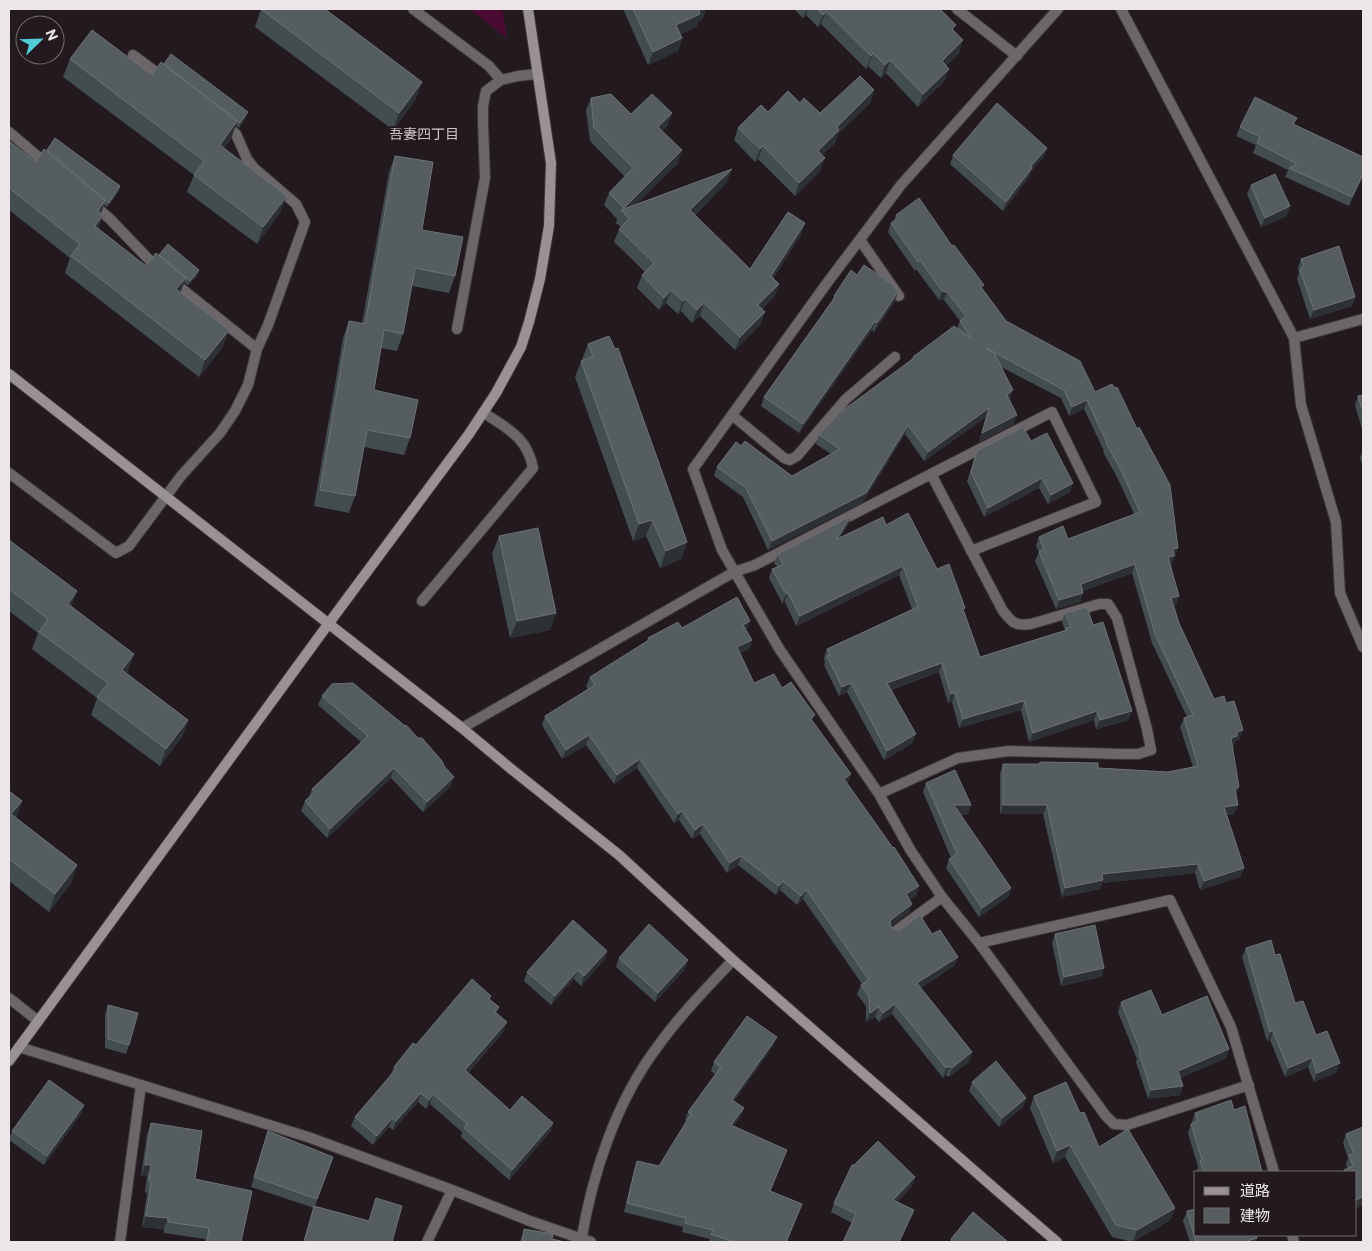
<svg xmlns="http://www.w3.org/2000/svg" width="1372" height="1251" viewBox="0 0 1372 1251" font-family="Commissioner,'Noto Sans JP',sans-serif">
<rect width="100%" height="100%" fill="#221a1e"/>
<path fill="#4a0b33" d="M 469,9 L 502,9 L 507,38 Z"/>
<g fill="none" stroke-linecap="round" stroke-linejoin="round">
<g stroke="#3e373a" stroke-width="12">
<path id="lane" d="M 413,9 L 489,66 L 501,80
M 133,55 L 164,78
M 9,132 L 48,165
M 93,204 L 110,219 L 159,270
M 172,281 L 257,349
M 457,329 L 485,178 L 483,123 L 483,106 L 486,91 L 501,80 L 518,76 L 537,74
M 9,473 L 116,553 L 129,546 L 181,476 L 220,433 L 235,411 L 248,385 L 257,349 L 268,325 L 305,222 L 296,204 L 254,168 L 247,159 L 236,134 L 223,124
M 422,601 L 533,468 C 527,437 508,429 484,413
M 120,1242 L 141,1085"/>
</g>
<g stroke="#3e373a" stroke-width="12">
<path id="street" d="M 957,9 L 1017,56
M 1058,9 L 901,185 L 827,283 L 693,469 L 722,550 L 780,650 L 879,794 L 911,851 L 942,897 L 979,943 L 1106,1116 L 1114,1124 L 1127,1125 L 1249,1085
M 1121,9 L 1294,338 L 1301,405 L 1336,522 L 1340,593 L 1363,647
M 860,240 L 899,296
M 1294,338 L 1363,319
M 732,415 L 784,458 L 790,460 L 797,456 L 846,399 L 895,357
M 931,474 L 1052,412 L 1096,502 L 971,551
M 462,728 L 734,572 L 755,565 L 931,474 L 1003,611 C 1013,623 1014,626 1031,624 L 1099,604 L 1108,604 L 1117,618 L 1147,729 L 1151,750 L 1138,754 L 1124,754 L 1009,751 L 958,758 L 879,794
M 893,933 L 942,897
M 979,943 L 1170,900 L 1231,1027 L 1274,1172
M 9,998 L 38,1021
M 19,1047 L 308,1137 L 452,1190 L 530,1221 L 591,1242
M 1292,1235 L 1294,1242
M 427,1242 L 452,1190
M 581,1242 C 592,1175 616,1101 658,1046 C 680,1015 707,988 733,960"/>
</g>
<g stroke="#3e373a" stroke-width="12">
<path id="secondary" d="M 9,374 L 462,728 L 510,768 L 619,855 L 733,960 L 1001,1194 L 1057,1242
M 9,1061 L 329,623 L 469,434 L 496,393 L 521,347 L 529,322 L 540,279 L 549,226 L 551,163 L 528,9"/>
</g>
<use href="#lane" stroke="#6b6669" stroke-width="10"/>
<use href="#street" stroke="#6b6669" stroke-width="10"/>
<use href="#secondary" stroke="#999195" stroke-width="10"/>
</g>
<path fill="#434d4f" d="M 261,9 L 422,82 L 415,100 L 393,130 L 255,27 Z
M 623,9 L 706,9 L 702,20 L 698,21 L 696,27 L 680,34 L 682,38 L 678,51 L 648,65 Z
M 794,9 L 940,9 L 954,31 L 963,40 L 959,53 L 946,66 L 949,69 L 944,81 L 918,107 L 886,73 L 881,78 L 868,66 L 866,69 L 821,24 L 818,27 L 806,15 L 803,18 Z
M 70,59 L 152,75 L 161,62 L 246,117 L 239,128 L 236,125 L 231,139 L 224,148 L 280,213 L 257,244 L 187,192 L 194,175 L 63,77 Z
M 874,90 L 870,103 L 837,135 L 835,143 L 822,155 L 820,171 L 795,196 L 758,159 L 755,162 L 734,140 L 738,128 L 768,112 L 800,103 L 820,113 Z
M 591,98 L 631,114 L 672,113 L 667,126 L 662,131 L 678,163 L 636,204 L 727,182 L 695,215 L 750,269 L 805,223 L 800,236 L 773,278 L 779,284 L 774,297 L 762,309 L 765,312 L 760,325 L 735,350 L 700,316 L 692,323 L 681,311 L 678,314 L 666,303 L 659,310 L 637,288 L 642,275 L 645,272 L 614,242 L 619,229 L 621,227 L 616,223 L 617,219 L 604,205 L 609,193 L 625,177 L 590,141 L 586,110 Z
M 1297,118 L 1294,124 L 1363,157 L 1363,176 L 1349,206 L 1285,177 L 1288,170 L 1253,153 L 1256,145 L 1236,136 L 1240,127 Z
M 55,138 L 120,186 L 119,191 L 107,207 L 104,205 L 101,213 L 103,215 L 98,229 L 146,266 L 159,255 L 198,275 L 188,285 L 184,282 L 180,293 L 229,330 L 222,348 L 199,377 L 65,273 L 70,258 L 9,210 L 9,141 L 36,162 L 47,151 Z
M 1047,148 L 1043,158 L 1031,171 L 1029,177 L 1003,211 L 950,164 L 953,155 Z
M 395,156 L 422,230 L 455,276 L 449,293 L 412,286 L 403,334 L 397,351 L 381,348 L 374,390 L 410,438 L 404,455 L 364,447 L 355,496 L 349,513 L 314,506 L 343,338 L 349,321 L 362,323 L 389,172 Z
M 1251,185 L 1287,216 L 1261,227 L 1247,194 Z
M 896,215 L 983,289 L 1006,321 L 1095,392 L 1178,548 L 1175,557 L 1174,558 L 1170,566 L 1179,596 L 1176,605 L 1174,605 L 1179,623 L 1214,699 L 1240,739 L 1236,740 L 1234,745 L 1232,746 L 1236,796 L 1238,805 L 1234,814 L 1227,815 L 1244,868 L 1240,877 L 1200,890 L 1195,873 L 1102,883 L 1100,889 L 1062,897 L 1043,814 L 1000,814 L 1000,773 L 1003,764 L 1039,764 L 1040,762 L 1098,768 L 1168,772 L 1193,767 L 1180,727 L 1184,718 L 1187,717 L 1152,643 L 1132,573 L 1083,591 L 1080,602 L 1056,609 L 1035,561 L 1039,552 L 1036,546 L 1039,537 L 1068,539 L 1134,514 L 1117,477 L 1103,452 L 1104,451 L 1084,409 L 1069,416 L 1061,398 L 1001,367 L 1010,399 L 1009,400 L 1014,424 L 979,442 L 986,417 L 924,461 L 905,434 L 863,502 L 768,550 L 743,497 L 714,476 L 717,467 L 741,446 L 792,476 L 831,454 L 816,444 L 819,435 L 912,359 L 913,357 L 957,328 L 960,321 L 944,300 L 939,300 L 916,269 L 915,271 L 888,232 L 891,223 L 894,221 Z
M 1301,259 L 1355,297 L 1352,306 L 1310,319 L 1297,279 L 1299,273 L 1298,268 Z
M 857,275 L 898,292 L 895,301 L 874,332 L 872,330 L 799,433 L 761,406 L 764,397 L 832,302 L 834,296 Z
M 588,344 L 687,542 L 681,559 L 660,568 L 646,536 L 633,541 L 575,377 Z
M 1363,395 L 1363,432 L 1355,405 L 1358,396 Z
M 1031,441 L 1073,483 L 1070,492 L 1048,504 L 1039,488 L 984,517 L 967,481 L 977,451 Z
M 1363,449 L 1363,468 L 1360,458 Z
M 848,525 L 840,537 L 886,525 L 937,569 L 964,612 L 980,657 L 1065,630 L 1062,622 L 1065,613 L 1093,625 L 1129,720 L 1096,729 L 1094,720 L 1029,742 L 1021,710 L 959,728 L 952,702 L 948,703 L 939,672 L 891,690 L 913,743 L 884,760 L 847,692 L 839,696 L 824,665 L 825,662 L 824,658 L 827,649 L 912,609 L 899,575 L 796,626 L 785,602 L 782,603 L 769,578 L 772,569 L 777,567 L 774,563 L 778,554 Z
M 499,536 L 556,613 L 550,630 L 510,638 L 492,554 Z
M 9,540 L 71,607 L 128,671 L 126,673 L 188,720 L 182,737 L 160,766 L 91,715 L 97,698 L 32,649 L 38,633 L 9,611 Z
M 682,628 L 746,630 L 752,640 L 749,649 L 740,653 L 754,683 L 782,688 L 813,722 L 847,783 L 919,886 L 916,896 L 909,900 L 912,904 L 909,913 L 890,926 L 894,930 L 932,934 L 958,957 L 954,966 L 920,988 L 972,1052 L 969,1062 L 949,1077 L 946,1075 L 943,1078 L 892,1014 L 879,1022 L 875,1017 L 866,1022 L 866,1006 L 857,994 L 861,985 L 862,984 L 803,899 L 797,905 L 780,890 L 776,895 L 738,865 L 727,873 L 700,834 L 692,839 L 679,820 L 674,823 L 637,768 L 614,784 L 586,745 L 562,759 L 542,725 L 545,716 L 588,689 L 586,687 L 590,677 L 647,641 L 648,638 Z
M 322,696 L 451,786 L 423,812 L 391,778 L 327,838 L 301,811 L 305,801 L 309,797 L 312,789 L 361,742 L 318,705 Z
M 926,783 L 971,805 L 968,814 L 960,815 L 1011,888 L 1008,897 L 979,917 L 946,868 L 949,859 L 951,858 L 923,792 Z
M 9,791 L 22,801 L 16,818 L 77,865 L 71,883 L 49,912 L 9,881 Z
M 1055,934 L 1104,968 L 1101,977 L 1061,986 L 1052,943 Z
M 1246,948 L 1275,955 L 1295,1003 L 1316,1035 L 1337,1072 L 1314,1082 L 1308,1067 L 1285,1077 L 1270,1040 L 1267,1041 L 1242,957 Z
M 607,951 L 604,960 L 581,986 L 574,979 L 551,1005 L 524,981 L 527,972 Z
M 619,958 L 685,969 L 655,1002 L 616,967 Z
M 490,1000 L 499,1007 L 496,1013 L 504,1031 L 468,1073 L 510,1110 L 553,1123 L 550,1132 L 509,1180 L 461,1137 L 462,1132 L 430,1104 L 426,1109 L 418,1102 L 393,1130 L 389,1127 L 373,1145 L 351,1126 L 355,1117 L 390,1076 L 394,1067 Z
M 1121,1002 L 1162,1015 L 1229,1049 L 1226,1058 L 1180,1078 L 1183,1086 L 1180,1095 L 1148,1099 L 1136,1062 L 1137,1059 L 1118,1012 Z
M 108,1005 L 129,1045 L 126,1054 L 105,1048 L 105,1014 Z
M 777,1037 L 773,1046 L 734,1101 L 744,1108 L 740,1117 L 733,1126 L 784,1158 L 770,1191 L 802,1204 L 787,1242 L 708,1242 L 710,1239 L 682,1232 L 683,1227 L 624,1212 L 634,1170 L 637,1161 L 659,1166 L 687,1122 L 685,1120 L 688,1112 L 715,1074 L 711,1071 L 714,1062 Z
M 972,1082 L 1026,1098 L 1023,1107 L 999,1127 L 969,1091 Z
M 1034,1096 L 1080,1113 L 1099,1147 L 1175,1208 L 1170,1220 L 1133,1242 L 1112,1237 L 1065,1157 L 1053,1163 L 1030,1108 Z
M 84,1105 L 81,1114 L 44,1165 L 9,1140 L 12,1131 Z
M 1234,1110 L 1262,1172 L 1198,1172 L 1197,1170 L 1198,1167 L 1188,1133 L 1191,1124 L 1192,1124 L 1192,1122 L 1195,1113 Z
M 151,1123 L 195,1179 L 241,1242 L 205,1242 L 205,1239 L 164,1233 L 164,1229 L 142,1227 L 147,1194 L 145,1191 L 147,1176 L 141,1176 L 147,1134 Z
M 1363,1127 L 1363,1205 L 1356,1208 L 1356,1172 L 1343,1172 L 1344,1170 L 1348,1169 L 1346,1165 L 1348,1158 L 1343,1143 L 1346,1134 Z
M 268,1131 L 333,1157 L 315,1206 L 369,1221 L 376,1198 L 392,1242 L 303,1242 L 314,1208 L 251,1187 Z
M 915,1177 L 912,1186 L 897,1202 L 914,1210 L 910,1219 L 852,1223 L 831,1212 L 834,1203 Z
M 1187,1211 L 1257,1238 L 1255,1242 L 1190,1242 L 1183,1221 Z
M 524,1229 L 552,1239 L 561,1242 L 520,1242 Z"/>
<path fill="#2e3134" d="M 702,9 L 706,9 L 702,20 L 698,21 L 696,27 L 671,37 L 676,25 Z
M 807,9 L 808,9 L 806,15 L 803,18 Z
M 826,11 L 821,24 L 818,27 L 823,15 Z
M 682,38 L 678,51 L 648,65 L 653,52 Z
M 963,40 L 959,53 L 937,74 L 942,61 Z
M 873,53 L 868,66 L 866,69 L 871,56 Z
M 890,60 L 886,73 L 881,78 L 885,65 Z
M 949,69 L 944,81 L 918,107 L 923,94 Z
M 422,82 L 415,100 L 393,130 L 399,113 Z
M 874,90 L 870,103 L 837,135 L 835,143 L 813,164 L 818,151 L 837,127 Z
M 248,112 L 246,117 L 239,128 L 240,123 Z
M 672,113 L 667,126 L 653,140 L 658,127 Z
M 237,121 L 231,139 L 213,163 L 220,145 Z
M 763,146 L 758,159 L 755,162 L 760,149 Z
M 1047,148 L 1043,158 L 1031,171 L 1029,177 L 1003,211 L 1006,202 L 1031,166 Z
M 682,150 L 678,163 L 626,215 L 624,208 Z
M 825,158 L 820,171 L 795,196 L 799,183 Z
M 732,169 L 727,182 L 686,223 L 690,210 Z
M 1363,174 L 1363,176 L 1349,206 L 1352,197 Z
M 120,186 L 119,191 L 107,207 L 109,203 Z
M 287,196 L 280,213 L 257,244 L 263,227 Z
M 105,201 L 99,219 L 98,211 Z
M 1290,206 L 1287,216 L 1261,227 L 1265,218 Z
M 103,215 L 97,232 L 95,226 Z
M 805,223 L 800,236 L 767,289 L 771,276 Z
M 199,270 L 198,275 L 188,285 L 190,281 Z
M 186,278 L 179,296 L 176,289 Z
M 779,284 L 774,297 L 753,318 L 758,305 Z
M 671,290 L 666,303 L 659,310 L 664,298 Z
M 942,291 L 947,292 L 944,300 L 939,300 Z
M 898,292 L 895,301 L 874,332 L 877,323 Z
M 1355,297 L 1352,306 L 1310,319 L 1314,310 Z
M 685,298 L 681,311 L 678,314 L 683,301 Z
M 704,303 L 700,316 L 692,323 L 697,310 Z
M 765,312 L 760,325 L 735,350 L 740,337 Z
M 875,321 L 872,330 L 799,433 L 803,424 Z
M 229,330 L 222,348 L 199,377 L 205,360 Z
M 1013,390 L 1010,399 L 1004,404 L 1007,395 Z
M 1087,400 L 1084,409 L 1069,416 L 1072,407 Z
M 989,408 L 986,417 L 924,461 L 928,452 Z
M 1017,415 L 1014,424 L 979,442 L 982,433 Z
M 908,425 L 905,434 L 863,502 L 768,550 L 772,541 Z
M 1042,478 L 1039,488 L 984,517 L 988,508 Z
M 1073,483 L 1070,492 L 1048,504 L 1051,495 Z
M 851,516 L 848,525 L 834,548 L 837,539 Z
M 652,520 L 646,536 L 633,541 L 639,524 Z
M 687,542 L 681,559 L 660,568 L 666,551 Z
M 1178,548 L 1175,557 L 1174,558 L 1171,566 L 1165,566 L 1168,557 L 1173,549 Z
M 1135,564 L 1132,573 L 1077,593 L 1081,584 Z
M 903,566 L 899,575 L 796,626 L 800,616 Z
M 77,591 L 71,608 L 68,604 Z
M 788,593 L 785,602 L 782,603 L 786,594 Z
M 1083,593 L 1080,602 L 1056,609 L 1059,600 Z
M 1179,596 L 1176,605 L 1168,607 L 1171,598 Z
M 556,613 L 550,630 L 510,638 L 517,621 Z
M 750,621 L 747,630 L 743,625 Z
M 752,640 L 749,649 L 734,656 L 737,647 Z
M 134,654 L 128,671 L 115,687 L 122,670 Z
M 942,663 L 939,672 L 884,692 L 887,683 Z
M 851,683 L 847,692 L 839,696 L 842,687 Z
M 955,693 L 952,702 L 948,703 L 951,694 Z
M 1024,701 L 1021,710 L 959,728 L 963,719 Z
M 1097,711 L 1094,720 L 1029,742 L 1033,733 Z
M 1132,711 L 1129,720 L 1096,729 L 1100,720 Z
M 188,720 L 182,737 L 160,766 L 166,749 Z
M 1243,730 L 1240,739 L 1236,740 L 1234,745 L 1227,747 L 1231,738 L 1237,732 Z
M 916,734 L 913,743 L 884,760 L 887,751 Z
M 589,735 L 586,745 L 562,759 L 566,750 Z
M 640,759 L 637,768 L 614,784 L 617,775 Z
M 394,768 L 391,778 L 327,838 L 330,829 Z
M 851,774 L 848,783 L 841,788 L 844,779 Z
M 454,777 L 451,786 L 423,812 L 427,802 Z
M 1239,787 L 1236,796 L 1235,789 Z
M 22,801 L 16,818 L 11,814 Z
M 954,805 L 971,805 L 968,814 L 951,815 Z
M 1003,805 L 1047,805 L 1043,814 L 1000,814 Z
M 1238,805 L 1234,814 L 1221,816 L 1224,807 Z
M 682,811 L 679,820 L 674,823 L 678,814 Z
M 703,824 L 700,834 L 692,839 L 695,830 Z
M 741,856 L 738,865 L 727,873 L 730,863 Z
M 1198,864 L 1195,873 L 1102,883 L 1100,889 L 1062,897 L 1065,888 L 1102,874 Z
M 77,865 L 71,883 L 49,912 L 55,894 Z
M 1244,868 L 1240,877 L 1200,890 L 1204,881 Z
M 783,881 L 780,890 L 776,895 L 779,886 Z
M 919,886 L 916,896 L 903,904 L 906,894 Z
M 1011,888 L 1008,897 L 979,917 L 982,908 Z
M 806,889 L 803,899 L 797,905 L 801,896 Z
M 912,904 L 909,913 L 889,928 L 890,921 L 892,919 Z
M 607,951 L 604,960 L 581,986 L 584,976 Z
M 958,957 L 954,966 L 913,992 L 917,983 Z
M 688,960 L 685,969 L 655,1002 L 658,993 Z
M 1104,968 L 1101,977 L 1061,986 L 1064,977 Z
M 578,970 L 574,979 L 551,1005 L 555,996 Z
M 895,1004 L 892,1014 L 879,1022 L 883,1013 Z
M 879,1007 L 875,1017 L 866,1022 L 870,1013 Z
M 507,1022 L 504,1031 L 462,1079 L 465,1070 Z
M 1273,1031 L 1270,1040 L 1267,1041 L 1270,1032 Z
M 777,1037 L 773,1046 L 729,1108 L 732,1100 Z
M 1229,1049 L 1226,1058 L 1175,1080 L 1178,1071 Z
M 972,1052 L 969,1062 L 949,1077 L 952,1068 Z
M 1312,1058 L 1308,1067 L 1285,1077 L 1288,1068 Z
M 1340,1063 L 1337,1072 L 1314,1082 L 1317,1073 Z
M 950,1066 L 946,1075 L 943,1078 L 946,1068 Z
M 1183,1086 L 1180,1095 L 1148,1099 L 1151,1090 Z
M 421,1093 L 418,1102 L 393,1130 L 396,1121 Z
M 433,1094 L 430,1104 L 426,1109 L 429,1100 Z
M 1026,1098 L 1023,1107 L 999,1127 L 1002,1118 Z
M 84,1105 L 81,1114 L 44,1165 L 47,1156 Z
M 744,1108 L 740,1117 L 728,1134 L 731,1125 Z
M 392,1118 L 389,1127 L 373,1145 L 377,1136 Z
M 553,1123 L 550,1132 L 509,1180 L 512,1170 Z
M 1070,1145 L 1065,1157 L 1053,1163 L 1057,1151 Z
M 145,1165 L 151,1165 L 147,1176 L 141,1176 Z
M 915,1177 L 912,1186 L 890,1209 L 893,1200 Z
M 1363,1197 L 1363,1205 L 1356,1208 L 1356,1200 Z
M 1175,1208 L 1170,1220 L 1133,1242 L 1137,1230 Z
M 914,1210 L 900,1242 L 899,1242 Z
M 146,1216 L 168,1218 L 164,1229 L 142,1227 Z
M 1257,1238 L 1255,1242 L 1245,1242 Z"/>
<path fill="#555d5f" stroke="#6d7275" d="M 261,9 L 325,9 L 422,82 L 399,113 Z
M 633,9 L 702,9 L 699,10 L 700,14 L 676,25 L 682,38 L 653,52 Z
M 817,9 L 940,9 L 956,25 L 952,29 L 963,40 L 942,61 L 949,69 L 923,94 L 890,60 L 885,65 L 873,53 L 871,56 L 826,11 L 823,15 Z
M 92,30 L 152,75 L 161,62 L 237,121 L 220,145 L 287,196 L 263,227 L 194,175 L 204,161 L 70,59 Z
M 171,54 L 248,112 L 240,123 L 164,64 Z
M 860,76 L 874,90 L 837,127 L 839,130 L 818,151 L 825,158 L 799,183 L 763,146 L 760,149 L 738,128 L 761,105 L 768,112 L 788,91 L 800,103 L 804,98 L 820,113 Z
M 611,94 L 631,114 L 652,94 L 672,113 L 658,127 L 682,150 L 624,208 L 609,193 L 633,168 L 594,128 L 591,98 Z
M 1255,97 L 1297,118 L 1293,124 L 1363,157 L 1363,174 L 1352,197 L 1289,168 L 1297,164 L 1257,143 L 1260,137 L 1240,127 Z
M 997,103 L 1047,148 L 1031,166 L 1032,168 L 1006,202 L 953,155 Z
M 55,138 L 120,186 L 109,203 L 47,150 Z
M 9,141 L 36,162 L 44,149 L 105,201 L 98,211 L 103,215 L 95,226 L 146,266 L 156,253 L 186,278 L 176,289 L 229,330 L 205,360 L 71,256 L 80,244 L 9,188 Z
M 395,156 L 433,162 L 422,230 L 463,237 L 455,276 L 415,268 L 403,334 L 384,330 L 374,390 L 418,400 L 410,438 L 367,430 L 355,496 L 320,490 L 349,321 L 365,324 Z
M 732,169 L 690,210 L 750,269 L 788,212 L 805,223 L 771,276 L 779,284 L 758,305 L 765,312 L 740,337 L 704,303 L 697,310 L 685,298 L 683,301 L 671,290 L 664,298 L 642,275 L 654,263 L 619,229 L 629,219 L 621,210 Z
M 1275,174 L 1290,206 L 1265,218 L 1251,185 Z
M 919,198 L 952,246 L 954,245 L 984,285 L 981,287 L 1006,321 L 1080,361 L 1095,392 L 1112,384 L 1115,388 L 1117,387 L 1137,429 L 1139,427 L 1170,485 L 1178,548 L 1173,549 L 1174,556 L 1168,557 L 1179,596 L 1171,598 L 1179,623 L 1214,699 L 1224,696 L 1226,703 L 1234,701 L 1243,730 L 1237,732 L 1237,736 L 1231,738 L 1239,787 L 1235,789 L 1238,805 L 1224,807 L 1244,868 L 1204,881 L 1198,864 L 1102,874 L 1103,880 L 1065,888 L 1047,805 L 1003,805 L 1003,764 L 1040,764 L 1040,762 L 1098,763 L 1098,768 L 1168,772 L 1198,766 L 1184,718 L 1193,715 L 1155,634 L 1135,564 L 1081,584 L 1083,593 L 1059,600 L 1039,552 L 1044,549 L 1039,537 L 1063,526 L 1068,539 L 1140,512 L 1120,468 L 1106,443 L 1107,443 L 1087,400 L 1072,407 L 1064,390 L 986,348 L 994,353 L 1013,390 L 1007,395 L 1017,415 L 982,433 L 989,408 L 928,452 L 908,425 L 866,493 L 772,541 L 746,488 L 717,467 L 736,442 L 741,446 L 745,441 L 792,476 L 840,449 L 819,435 L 838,414 L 914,358 L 913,357 L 954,326 L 971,338 L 960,321 L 966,316 L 947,292 L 942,291 L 920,260 L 918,262 L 891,223 L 898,218 L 896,215 Z
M 168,244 L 199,270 L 190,281 L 159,255 Z
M 1339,246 L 1355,297 L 1314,310 L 1300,270 L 1304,266 L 1301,259 Z
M 864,265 L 892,284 L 898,292 L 877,323 L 875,321 L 803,424 L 764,397 L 835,297 L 834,296 L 851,270 L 857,275 Z
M 609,336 L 615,349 L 618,348 L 687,542 L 666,551 L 652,520 L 639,524 L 581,361 L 593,356 L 588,344 Z
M 1363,395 L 1363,412 L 1358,396 Z
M 1023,427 L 1031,441 L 1047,433 L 1073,483 L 1051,495 L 1042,478 L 988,508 L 971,472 L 977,451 Z
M 908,513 L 937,569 L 949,564 L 965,608 L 963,609 L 980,657 L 1067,630 L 1066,628 L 1071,627 L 1065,613 L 1087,607 L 1093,625 L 1103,622 L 1132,711 L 1100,720 L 1097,711 L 1033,733 L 1024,701 L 963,719 L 955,693 L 951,694 L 942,663 L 887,683 L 916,734 L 887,751 L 851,683 L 842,687 L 827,656 L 830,655 L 827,649 L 918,607 L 903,566 L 800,616 L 788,593 L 786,594 L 772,569 L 783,565 L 778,554 L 851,516 L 837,539 L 883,517 L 886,525 Z
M 538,528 L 556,613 L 517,621 L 499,536 Z
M 9,540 L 77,591 L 68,604 L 134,654 L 122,670 L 188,720 L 166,749 L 97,697 L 108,683 L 39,632 L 48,619 L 9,589 Z
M 737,597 L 750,621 L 743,625 L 752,640 L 737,647 L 754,683 L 774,674 L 782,688 L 791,682 L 815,715 L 811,719 L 851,774 L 844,779 L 893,848 L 894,847 L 919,886 L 906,894 L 912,904 L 892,919 L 890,921 L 891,927 L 894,930 L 900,930 L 920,915 L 932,934 L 940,930 L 958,957 L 917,983 L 972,1052 L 952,1068 L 950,1066 L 946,1068 L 895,1004 L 883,1013 L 879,1007 L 870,1013 L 869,997 L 861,985 L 869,980 L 806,889 L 801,896 L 783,881 L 779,886 L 741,856 L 730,863 L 703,824 L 695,830 L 682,811 L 678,814 L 640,759 L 617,775 L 589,735 L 566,750 L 545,716 L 595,685 L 590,677 L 649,640 L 648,638 L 678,622 L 682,628 Z
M 353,683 L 405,726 L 406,725 L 418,738 L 422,738 L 442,761 L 444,766 L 454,777 L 427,802 L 394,768 L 330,829 L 305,801 L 315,792 L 312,789 L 368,736 L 322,696 L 332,684 Z
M 955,770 L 971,805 L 954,805 L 1011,888 L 982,908 L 949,859 L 957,854 L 926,783 Z
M 9,791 L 22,801 L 11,814 L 77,865 L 55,894 L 9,859 Z
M 573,920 L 607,951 L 584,976 L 578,970 L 555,996 L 527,972 Z
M 649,924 L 688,960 L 658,993 L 619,958 Z
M 1095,925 L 1104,968 L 1064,977 L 1055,934 Z
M 1271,940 L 1275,955 L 1280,954 L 1295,1003 L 1303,1001 L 1316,1035 L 1327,1031 L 1340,1063 L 1317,1073 L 1312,1058 L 1288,1068 L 1273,1031 L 1270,1032 L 1246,948 Z
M 472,979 L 491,996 L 489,999 L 499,1007 L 495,1012 L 507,1022 L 465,1070 L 510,1110 L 522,1096 L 553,1123 L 512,1170 L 464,1128 L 467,1124 L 433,1094 L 429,1100 L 421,1093 L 396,1121 L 392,1118 L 377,1136 L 355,1117 L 396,1069 L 394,1067 L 413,1043 L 416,1045 Z
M 1151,990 L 1162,1015 L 1207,996 L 1229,1049 L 1178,1071 L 1183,1086 L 1151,1090 L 1139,1053 L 1141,1052 L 1121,1002 Z
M 108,1005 L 138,1013 L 129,1045 L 108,1039 Z
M 747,1016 L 777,1037 L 732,1100 L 744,1108 L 731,1125 L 787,1150 L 770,1191 L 802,1204 L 786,1242 L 743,1242 L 740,1241 L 740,1242 L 734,1242 L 711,1234 L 713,1230 L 685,1223 L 686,1218 L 627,1203 L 637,1161 L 659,1166 L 691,1114 L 688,1112 L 721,1067 L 714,1062 Z
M 996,1061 L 1026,1098 L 1002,1118 L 972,1082 Z
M 49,1080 L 84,1105 L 47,1156 L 12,1131 Z
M 1066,1082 L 1080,1113 L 1084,1112 L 1099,1147 L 1128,1129 L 1175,1208 L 1137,1230 L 1116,1225 L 1070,1145 L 1057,1151 L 1034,1096 Z
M 1231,1100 L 1234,1110 L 1245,1106 L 1262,1172 L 1204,1172 L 1200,1161 L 1202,1160 L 1191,1124 L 1198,1121 L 1195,1113 Z
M 151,1123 L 202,1131 L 195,1179 L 252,1191 L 241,1242 L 207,1242 L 209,1228 L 168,1222 L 168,1218 L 146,1216 L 151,1183 L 149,1180 L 151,1165 L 145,1165 Z
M 1363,1127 L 1363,1197 L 1356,1200 L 1356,1172 L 1345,1172 L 1344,1170 L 1353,1166 L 1349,1155 L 1354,1154 L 1346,1134 Z
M 268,1131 L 333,1157 L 317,1199 L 254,1177 Z
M 878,1141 L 915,1177 L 893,1200 L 914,1210 L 899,1242 L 843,1242 L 856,1214 L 834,1203 L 852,1165 L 854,1165 Z
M 376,1198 L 402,1206 L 392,1242 L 304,1242 L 314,1206 L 369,1221 Z
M 1196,1209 L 1196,1235 L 1256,1235 L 1257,1238 L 1245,1242 L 1196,1242 L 1187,1211 Z
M 973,1212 L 1007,1241 L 1005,1242 L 952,1242 L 951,1239 Z
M 524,1229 L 553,1234 L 552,1239 L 561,1241 L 561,1242 L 522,1242 Z"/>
<g text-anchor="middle" stroke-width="4" stroke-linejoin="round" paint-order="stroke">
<g font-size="14" fill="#cfc4c9" stroke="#221a1e">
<text x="424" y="139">吾妻四丁目</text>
</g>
</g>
<rect width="1372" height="1251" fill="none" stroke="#ece6e9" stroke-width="20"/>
<rect x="1194" y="1171" width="162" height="65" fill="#221a1e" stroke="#736c6f"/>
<rect x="1204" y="1187" width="25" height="8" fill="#999195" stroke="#736c6f"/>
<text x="1240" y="1196" font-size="15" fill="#ece6e9">道路</text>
<rect x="1204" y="1208" width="25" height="15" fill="#555d5f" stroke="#736c6f"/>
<text x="1240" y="1221" font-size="15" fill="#ece6e9">建物</text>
<g transform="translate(40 40) rotate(67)"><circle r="24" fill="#221a1e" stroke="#736c6f"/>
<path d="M0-4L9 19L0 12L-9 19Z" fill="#52cbd9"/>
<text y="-8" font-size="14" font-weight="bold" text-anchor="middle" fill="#ece6e9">N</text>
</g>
</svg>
